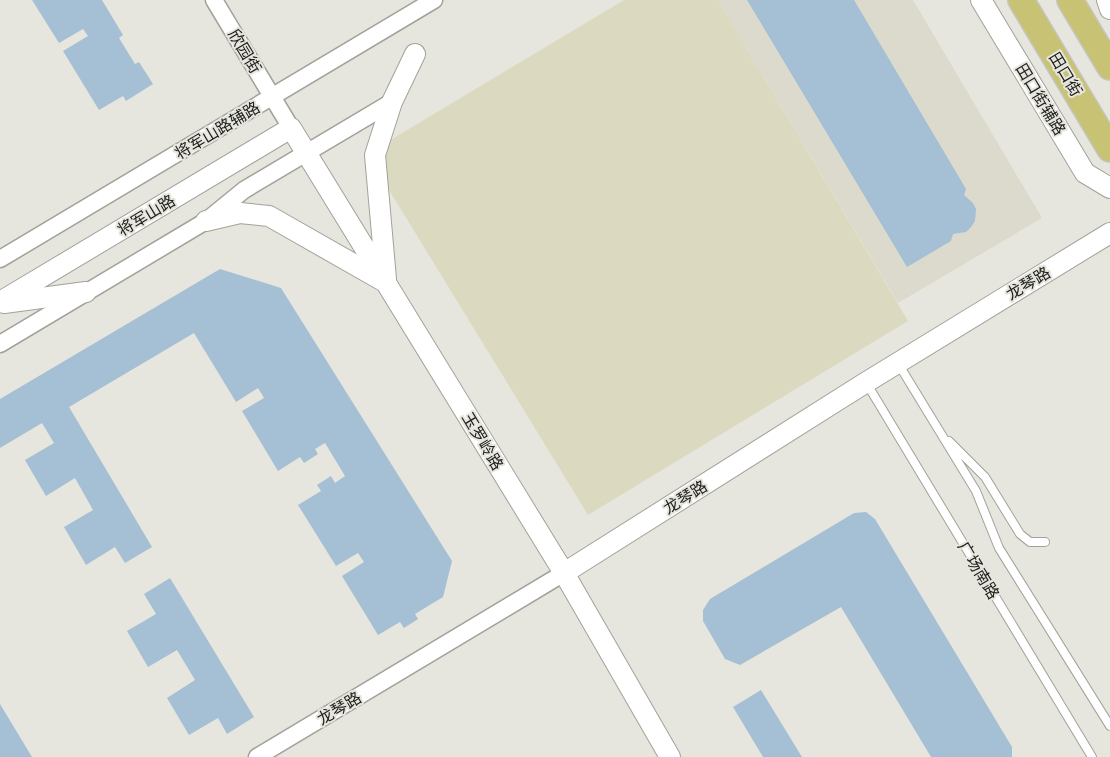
<svg xmlns="http://www.w3.org/2000/svg" width="1110" height="757" viewBox="0 0 1110 757" font-family="'IBM Plex Serif','Noto Sans SC',serif">
<rect width="100%" height="100%" fill="#e6e6de"/>
<path fill="#dbdacc" d="M 718,0 L 913,0 L 1042,218 L 898,303 Z"/>
<path fill="#dbdac0" d="M 624,0 L 718,0 L 908,321 L 588,515 L 367,154 Z"/>
<path fill="#a5bfd4" d="M 32,0 L 102,0 L 123,35 L 119,38 L 135,64 L 139,62 L 153,84 L 126,101 L 123,96 L 99,110 L 63,51 L 88,36 L 83,29 L 59,43 Z
M 747,0 L 854,0 L 966,189 L 964,195 L 973,203 L 976,209 L 975,221 L 971,227 L 966,232 L 953,234 L 951,241 L 907,267 Z
M 220,269 L 281,288 L 452,561 L 443,597 L 415,614 L 418,619 L 404,628 L 400,622 L 378,635 L 342,576 L 364,562 L 358,553 L 336,566 L 298,505 L 321,491 L 317,485 L 331,476 L 335,483 L 345,476 L 325,443 L 315,449 L 318,454 L 304,463 L 300,457 L 278,471 L 242,411 L 264,398 L 258,388 L 236,402 L 194,333 L 69,407 L 152,547 L 125,563 L 115,547 L 86,565 L 64,527 L 93,510 L 75,478 L 46,496 L 25,460 L 54,443 L 42,423 L 0,448 L 0,399 Z
M 866,512 L 875,519 L 1012,747 L 1012,757 L 931,757 L 841,607 L 740,665 L 725,659 L 703,621 L 703,610 L 710,599 L 854,513 Z
M 170,578 L 254,717 L 227,734 L 218,718 L 189,735 L 167,698 L 195,680 L 177,650 L 148,667 L 127,631 L 156,614 L 144,594 Z
M 761,690 L 802,757 L 763,757 L 733,707 Z
M 0,704 L 32,757 L 0,757 Z"/>
<g fill="none" stroke-linecap="round" stroke-linejoin="round">
<g stroke="#a2a29b" stroke-width="10">
<path id="service" d="M 899,365 L 976,491 L 999,548 L 1110,726
M 867,384 L 1092,757
M 949,441 L 985,477 L 1020,534 L 1030,542 L 1045,542"/>
</g>
<g stroke="#a2a29b" stroke-width="19">
<path id="minor" d="M 214,0 L 291,128
M 0,259 L 434,0
M 0,344 L 206,221 L 244,190 L 392,102
M 257,757 L 564,573"/>
</g>
<g stroke="#a2a29b" stroke-width="22">
<path id="tertiary" d="M 981,0 L 1085,173 L 1110,188
M 1107,0 L 1110,9
M 206,221 L 240,213 L 269,216 L 385,282
M 386,279 L 375,155 L 392,102 L 415,54
M 0,302 L 291,128 L 564,573 L 670,757
M 4,303 L 86,292
M 564,573 L 865,383 L 1110,233"/>
</g>
<g stroke="#c5c5c4" stroke-width="28">
<path id="primary" d="M 1021,0 L 1110,149
M 1070,0 L 1110,67"/>
</g>
<use href="#service" stroke="#fff" stroke-width="8"/>
<use href="#minor" stroke="#fff" stroke-width="16"/>
<use href="#tertiary" stroke="#fff" stroke-width="20"/>
<use href="#primary" stroke="#c8c274" stroke-width="25"/>
</g>
<g text-anchor="middle" stroke-width="4" stroke-linejoin="round" paint-order="stroke">
<g font-size="16" fill="#20201e" stroke="#e6e6de">
<text transform="translate(245 51) rotate(59)" y="6">欣园街</text>
<text transform="translate(1066 74) rotate(59)" y="6">田口街</text>
<text transform="translate(1041 99) rotate(59)" y="6">田口街辅路</text>
<text transform="translate(217 130) rotate(-31)" y="6">将军山路辅路</text>
<text transform="translate(146 215) rotate(-31)" y="6">将军山路</text>
<text transform="translate(1028 283) rotate(-31)" y="6">龙琴路</text>
<text transform="translate(483 441) rotate(59)" y="6">玉罗岭路</text>
<text transform="translate(685 497) rotate(-32)" y="6">龙琴路</text>
<text transform="translate(979 570) rotate(59)" y="6">广场南路</text>
<text transform="translate(339 708) rotate(-31)" y="6">龙琴路</text>
</g>
</g>
</svg>
